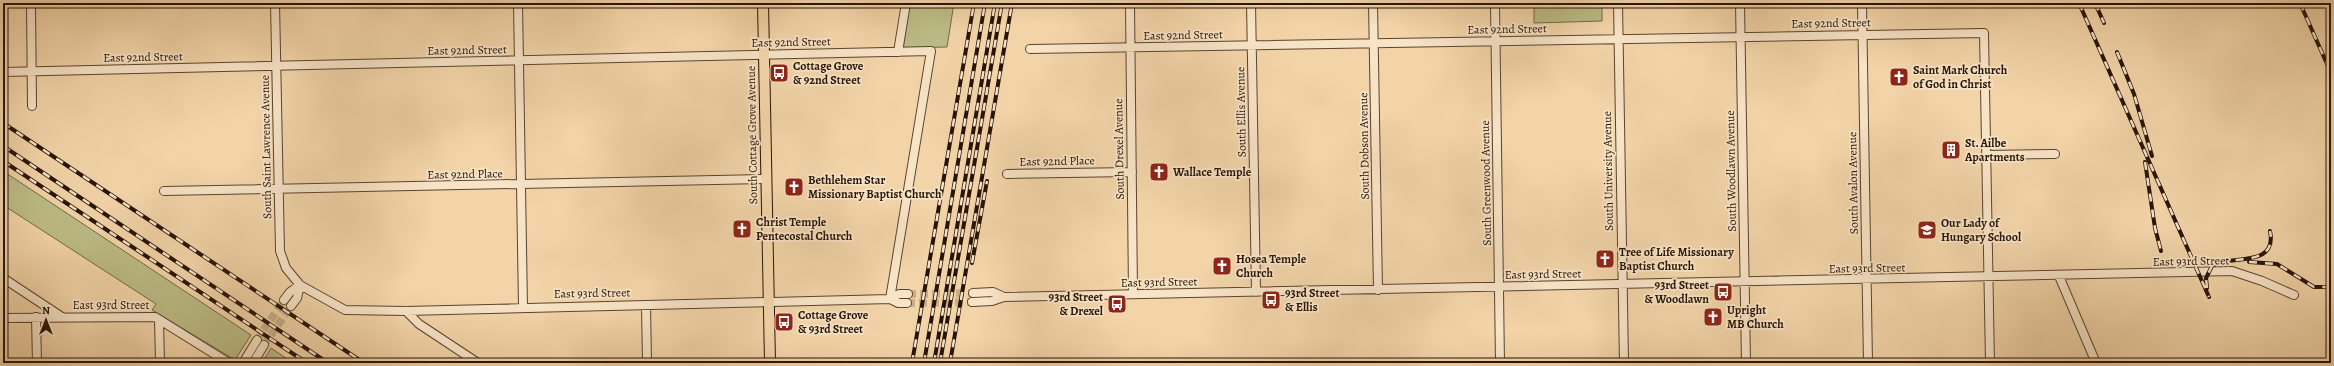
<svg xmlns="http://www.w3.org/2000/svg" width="2334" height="366" viewBox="0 0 2334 366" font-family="Alegreya,serif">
<rect width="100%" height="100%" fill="#f2d4a8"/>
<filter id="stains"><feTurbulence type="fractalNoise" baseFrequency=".005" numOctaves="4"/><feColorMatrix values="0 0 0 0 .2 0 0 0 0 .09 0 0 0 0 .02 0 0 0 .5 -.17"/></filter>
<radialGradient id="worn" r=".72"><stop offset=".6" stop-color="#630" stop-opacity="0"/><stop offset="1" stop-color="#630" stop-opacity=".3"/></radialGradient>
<path fill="#bcbc86" stroke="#726846" d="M 910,3 L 954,3 L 947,47 L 903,48 Z
M 1534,3 L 1602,3 L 1602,21 L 1534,23 Z
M 3,171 L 251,335 L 235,360 L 152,310 L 156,304 L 3,205 Z
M 271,348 L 293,363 L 262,363 Z"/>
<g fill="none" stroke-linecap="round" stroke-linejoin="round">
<path stroke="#caae88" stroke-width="8" stroke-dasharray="8 4" stroke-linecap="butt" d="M 908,294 L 973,293
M 907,303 L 972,302
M 257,340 L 284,300
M 264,345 L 291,306"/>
<g stroke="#5a442e" stroke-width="10">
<path id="minor" d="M 31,3 L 32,106
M 275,3 L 280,251 L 286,268 L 300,285 L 345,310 L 406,311 L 890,299 L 899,294 L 908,294
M 518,3 L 523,307
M 1130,3 L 1133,294
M 1251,3 L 1256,292
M 1373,3 L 1378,290
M 1495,3 L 1500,363
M 1618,3 L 1624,363
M 1740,3 L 1746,363
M 1862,3 L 1868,363
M 1030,49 L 1984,33 L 1990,363
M 898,52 L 906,3
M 3,72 L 931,51 L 890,299
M 1986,155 L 2055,154
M 1007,174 L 1132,172
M 164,191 L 766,179
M 2059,276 L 2096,363
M 3,278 L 62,317
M 973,293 L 993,292 L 1004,297
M 890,299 L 898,303 L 907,303
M 284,300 L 290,292 L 300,285
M 972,302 L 992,301 L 1004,297 L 2232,271 L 2262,281 L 2294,295
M 646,305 L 647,363
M 291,306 L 297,298 L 300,285
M 406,311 L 419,324 L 478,363
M 36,317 L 37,363
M 3,318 L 155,317 L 229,363
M 159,320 L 160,363
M 243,363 L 257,340
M 253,363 L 264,345"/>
</g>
<g stroke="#281406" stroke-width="12">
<path id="major" d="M 763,3 L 770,363"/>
</g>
<use href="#minor" stroke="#f7e3c6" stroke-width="8"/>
<use href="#major" stroke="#f2d4a8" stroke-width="10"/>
<g stroke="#281406" stroke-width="4">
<path id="rail" d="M 2079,3 L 2209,297
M 2095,3 L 2104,23
M 2300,3 L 2331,73
M 2117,52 L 2134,94 L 2152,156
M 3,123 L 364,363
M 3,146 L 328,363
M 3,161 L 307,363
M 2145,162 L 2155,228 L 2161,251
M 2249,262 L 2277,264 L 2314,287 L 2331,287
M 972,263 L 987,181
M 2207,288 L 2206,278 L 2212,266 C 2228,254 2278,269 2270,231
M 912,363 L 974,3
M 924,363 L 985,3
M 934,363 L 995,3
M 940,363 L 1002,3
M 950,363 L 1012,3"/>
</g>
<use href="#rail" stroke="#f7e3c6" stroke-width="2.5" stroke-dasharray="8" stroke-linecap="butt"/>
</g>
<defs>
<g id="bus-square" transform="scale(1)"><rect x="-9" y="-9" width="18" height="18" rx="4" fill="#8f2418" stroke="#f7e3c6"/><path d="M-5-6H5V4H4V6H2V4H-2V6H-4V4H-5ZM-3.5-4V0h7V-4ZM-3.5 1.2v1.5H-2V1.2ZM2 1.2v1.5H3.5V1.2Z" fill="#fff"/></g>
<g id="church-square" transform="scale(1)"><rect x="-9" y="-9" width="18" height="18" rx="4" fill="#8f2418" stroke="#f7e3c6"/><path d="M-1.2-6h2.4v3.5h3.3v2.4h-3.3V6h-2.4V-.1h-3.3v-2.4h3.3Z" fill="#fff"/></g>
<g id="building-square" transform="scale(1)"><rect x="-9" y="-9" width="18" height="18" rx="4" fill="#8f2418" stroke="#f7e3c6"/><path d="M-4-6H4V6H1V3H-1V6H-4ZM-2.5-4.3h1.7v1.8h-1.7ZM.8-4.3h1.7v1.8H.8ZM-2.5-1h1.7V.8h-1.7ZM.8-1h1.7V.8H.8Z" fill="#fff"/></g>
<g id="school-square" transform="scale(1)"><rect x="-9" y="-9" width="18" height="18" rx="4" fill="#8f2418" stroke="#f7e3c6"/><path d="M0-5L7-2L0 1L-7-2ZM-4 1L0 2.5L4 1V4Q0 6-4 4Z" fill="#fff"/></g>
</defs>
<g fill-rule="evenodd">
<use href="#bus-square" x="779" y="73"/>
<use href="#church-square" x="1899" y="77"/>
<use href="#building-square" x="1951" y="150"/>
<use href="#church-square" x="1159" y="172"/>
<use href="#church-square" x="794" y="187"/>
<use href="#church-square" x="742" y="229"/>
<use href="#school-square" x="1927" y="230"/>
<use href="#church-square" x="1605" y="259"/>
<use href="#church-square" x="1222" y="266"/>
<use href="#bus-square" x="1723" y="292"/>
<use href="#bus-square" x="1271" y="300"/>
<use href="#bus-square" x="1117" y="304"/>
<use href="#church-square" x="1713" y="317"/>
<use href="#bus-square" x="784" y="322"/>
</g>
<g text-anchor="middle" stroke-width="3.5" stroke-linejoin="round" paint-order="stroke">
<g font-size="12" fill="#281406" stroke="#f7e3c6">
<text transform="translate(1831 23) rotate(-1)" y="4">East 92nd Street</text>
<text transform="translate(1507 29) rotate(-1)" y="4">East 92nd Street</text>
<text transform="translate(1183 35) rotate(-1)" y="4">East 92nd Street</text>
<text transform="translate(791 42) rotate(-1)" y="4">East 92nd Street</text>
<text transform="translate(467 50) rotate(-1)" y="4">East 92nd Street</text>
<text transform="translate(143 57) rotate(-1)" y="4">East 92nd Street</text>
<text transform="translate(1241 112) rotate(-91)" y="4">South Ellis Avenue</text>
<text transform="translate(752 135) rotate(-91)" y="4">South Cottage Grove Avenue</text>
<text transform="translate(1364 146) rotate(-91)" y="4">South Dobson Avenue</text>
<text transform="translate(266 147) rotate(-91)" y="4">South Saint Lawrence Avenue</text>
<text transform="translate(1119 149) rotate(-91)" y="4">South Drexel Avenue</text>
<text transform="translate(1057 161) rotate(-1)" y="4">East 92nd Place</text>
<text transform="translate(1608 171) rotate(-91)" y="4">South University Avenue</text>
<text transform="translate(1731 171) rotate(-91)" y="4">South Woodlawn Avenue</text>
<text transform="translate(465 174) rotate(-1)" y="4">East 92nd Place</text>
<text transform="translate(1486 183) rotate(-91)" y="4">South Greenwood Avenue</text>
<text transform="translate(1853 183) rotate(-91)" y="4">South Avalon Avenue</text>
<text transform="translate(2191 261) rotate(-1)" y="4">East 93rd Street</text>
<text transform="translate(1867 268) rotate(-1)" y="4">East 93rd Street</text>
<text transform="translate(1543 274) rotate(-1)" y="4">East 93rd Street</text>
<text transform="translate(1159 282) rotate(-1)" y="4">East 93rd Street</text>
<text transform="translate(592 293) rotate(-1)" y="4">East 93rd Street</text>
<text x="111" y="309">East 93rd Street</text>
</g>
<g font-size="12" font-weight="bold" fill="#281406" stroke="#f7e3c6" text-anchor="start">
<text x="793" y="70">Cottage Grove<tspan x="793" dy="14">&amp; 92nd Street</tspan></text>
<text x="1913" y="74">Saint Mark Church<tspan x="1913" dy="14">of God in Christ</tspan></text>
<text x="1965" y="147">St. Ailbe<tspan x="1965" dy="14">Apartments</tspan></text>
<text x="1173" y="176">Wallace Temple</text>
<text x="808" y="184">Bethlehem Star<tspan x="808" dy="14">Missionary Baptist Church</tspan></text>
<text x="756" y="226">Christ Temple<tspan x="756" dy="14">Pentecostal Church</tspan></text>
<text x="1941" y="227">Our Lady of<tspan x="1941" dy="14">Hungary School</tspan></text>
<text x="1619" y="256">Tree of Life Missionary<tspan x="1619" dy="14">Baptist Church</tspan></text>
<text x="1236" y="263">Hosea Temple<tspan x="1236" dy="14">Church</tspan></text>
<text x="1709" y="289" text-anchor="end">93rd Street<tspan x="1709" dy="14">&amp; Woodlawn</tspan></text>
<text x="1285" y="297">93rd Street<tspan x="1285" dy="14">&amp; Ellis</tspan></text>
<text x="1103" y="301" text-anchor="end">93rd Street<tspan x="1103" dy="14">&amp; Drexel</tspan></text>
<text x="1727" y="314">Upright<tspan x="1727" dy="14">MB Church</tspan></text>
<text x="798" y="319">Cottage Grove<tspan x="798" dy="14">&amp; 93rd Street</tspan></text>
</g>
</g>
<rect width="2334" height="366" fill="none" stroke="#f2d4a8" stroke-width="16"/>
<rect x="4" y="4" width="2326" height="358" fill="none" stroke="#281406" stroke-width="2"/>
<rect x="8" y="8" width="2318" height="350" fill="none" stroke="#281406"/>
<g transform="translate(46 320)" stroke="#f7e3c6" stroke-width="3" paint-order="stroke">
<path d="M0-3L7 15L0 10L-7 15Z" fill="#281406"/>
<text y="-6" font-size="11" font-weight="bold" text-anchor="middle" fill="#281406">N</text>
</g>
<rect width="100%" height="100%" filter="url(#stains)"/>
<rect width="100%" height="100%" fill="url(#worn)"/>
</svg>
